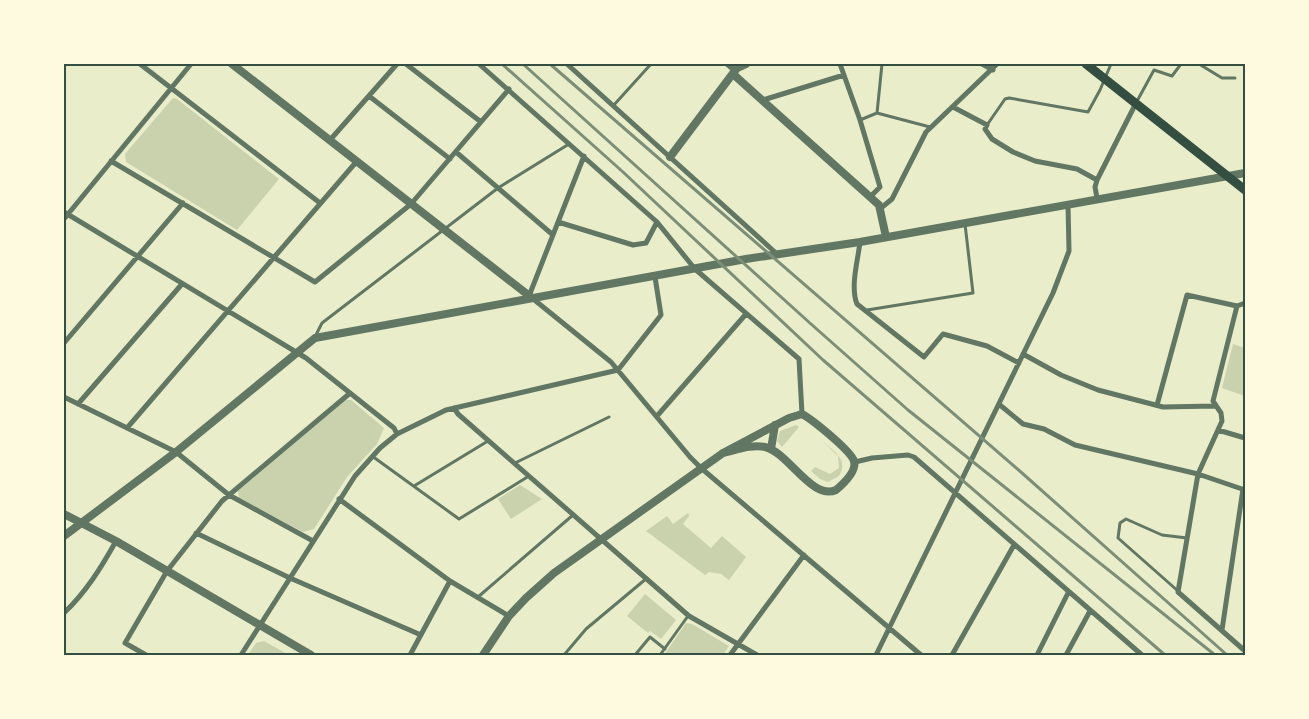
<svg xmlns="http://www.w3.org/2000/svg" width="1309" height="719" viewBox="0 0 1309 719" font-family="'Source Sans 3',sans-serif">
<rect width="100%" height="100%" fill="#e9edc9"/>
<path fill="#cad2ad" d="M 173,98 L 177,99 L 279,179 L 237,230 L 126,162 L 125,154 Z
M 1233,344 L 1245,348 L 1245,396 L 1222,388 Z
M 346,400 L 351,400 L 384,428 L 377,444 L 347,477 L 314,529 L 303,532 L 239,498 L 238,491 Z
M 796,425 L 799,427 L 782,447 L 777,441 L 780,431 Z
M 823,442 C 834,451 849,460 839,476 L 828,482 L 820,479 L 811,471 L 815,467 L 830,474 L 839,468 L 838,456 Z
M 520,485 L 542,499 L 511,519 L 498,499 Z
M 688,513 L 689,516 L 683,524 L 711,548 L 722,536 L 746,557 L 729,580 L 721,574 L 709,572 L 705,575 L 646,531 L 667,516 L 673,524 Z
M 645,594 L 676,620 L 661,639 L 650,631 L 648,633 L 627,616 Z
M 686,623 L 692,624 L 729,646 L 723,655 L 664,655 Z
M 264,641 L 289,655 L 248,655 L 256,643 Z"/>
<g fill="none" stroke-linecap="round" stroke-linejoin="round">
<path stroke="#617663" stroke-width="3" d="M 1199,64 L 1222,78 L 1235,78
M 1136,103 L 1154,70 L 1172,76 L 1181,64
M 613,106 L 651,64
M 877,113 L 882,64
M 860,120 L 877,113 L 930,127
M 987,125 L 1005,99 L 1009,98 L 1088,112 L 1100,90 L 1111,64
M 867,310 L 973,293 L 965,224
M 315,337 L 322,323 L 498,188 L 569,144
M 372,456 L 459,519 L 529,476
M 515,463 L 609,417
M 414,486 L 488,441
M 1178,591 L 1118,538 L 1120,523 L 1126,519 L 1162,535 L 1187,538
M 478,597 L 573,515
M 564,655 L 586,629 L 647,578
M 635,655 L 650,637 L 665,649
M 660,655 L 688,616"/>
<path stroke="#617663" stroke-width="5" d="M 140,64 L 320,203
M 406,64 L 481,122
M 479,64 L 657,222 L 695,269 L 799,359 L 802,414
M 567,64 L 777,254
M 727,64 L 735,71
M 840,64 L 860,120 L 880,187 L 871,196
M 982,64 L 993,70
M 369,96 L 450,159
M 763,100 L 844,75
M 953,107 L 987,125 L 985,129 L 992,139 L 1013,152 L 1035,161 L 1077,169 L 1097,180
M 330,140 L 397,64
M 456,152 L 553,235
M 111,161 L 315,282 L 411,204 L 509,89
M 1097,198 L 1095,187 L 1097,180 L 1136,103
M 881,208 L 892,199 L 926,132 L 997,64
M 64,212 L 306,358 L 394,428 L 397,434
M 64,219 L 191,64
M 558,222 L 633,245 L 646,243 L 657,222
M 860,242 C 858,260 850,287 857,304 L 924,357 L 943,334 L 987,346 L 1019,363
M 529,296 L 584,156
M 532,298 L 611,362 L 690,457 L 701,468 L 921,655
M 1245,303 L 1237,306 L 1213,401 L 1221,413 L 1222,421 L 1198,474 L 1178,592 L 1245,651
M 64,343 L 183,203
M 1023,354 L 1061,375 L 1098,390 L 1163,407 L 1215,406
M 64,397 L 176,452 L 229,495 L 313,541
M 78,404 L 182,284
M 1000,405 L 1023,424 L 1044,429 L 1075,445 L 1198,474 L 1245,490
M 1157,405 L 1187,295 L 1237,306
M 454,408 L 458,414 L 689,616 L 757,655
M 657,416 L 746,314
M 127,428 L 357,161
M 1218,430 L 1245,438
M 855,462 L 872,458 L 908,455 L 914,457 L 1142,655
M 339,499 L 450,581 L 509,616
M 196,533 L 290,578 L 421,635
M 64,613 C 86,592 101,568 116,541
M 1222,630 L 1243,489
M 146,655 L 125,643 L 167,571 L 222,501 L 349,394
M 241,655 L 355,476 L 380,448 L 397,434 L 446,410 L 618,370 L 661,315 L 655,277
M 410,655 L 450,581
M 730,655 L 804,555
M 876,655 L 1053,293 L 1069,251 L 1068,204
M 952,655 L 1014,545
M 1037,655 L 1068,593
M 1066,655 L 1090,611"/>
<path stroke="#617663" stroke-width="8" d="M 232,64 L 532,298
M 733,74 L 879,205 L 886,237
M 670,157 L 737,68 L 746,64
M 771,449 L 775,425
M 64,514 L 116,541 L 311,655
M 64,536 L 176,452 L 315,338 L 746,259 L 860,242 L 1245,173
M 483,655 L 509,616 L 526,598 L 554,573 L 723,453 L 789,418 L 802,414 C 813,420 851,451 854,461 C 857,471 843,484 836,490 C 812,501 788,452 765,447 C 752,444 736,450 723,453"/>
<path stroke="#344e41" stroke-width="9" d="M 1086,64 L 1245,190"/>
<path stroke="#7c8e77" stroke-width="3" d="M 502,64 L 623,172 L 823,360 L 1165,655
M 523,64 L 811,324 L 908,410 L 1215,655
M 550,64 L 1022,473 L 1227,655"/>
</g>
<rect width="1309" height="719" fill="none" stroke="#fefae0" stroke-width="130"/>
<rect x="65" y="65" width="1179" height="589" fill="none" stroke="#344e41" stroke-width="2"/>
</svg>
